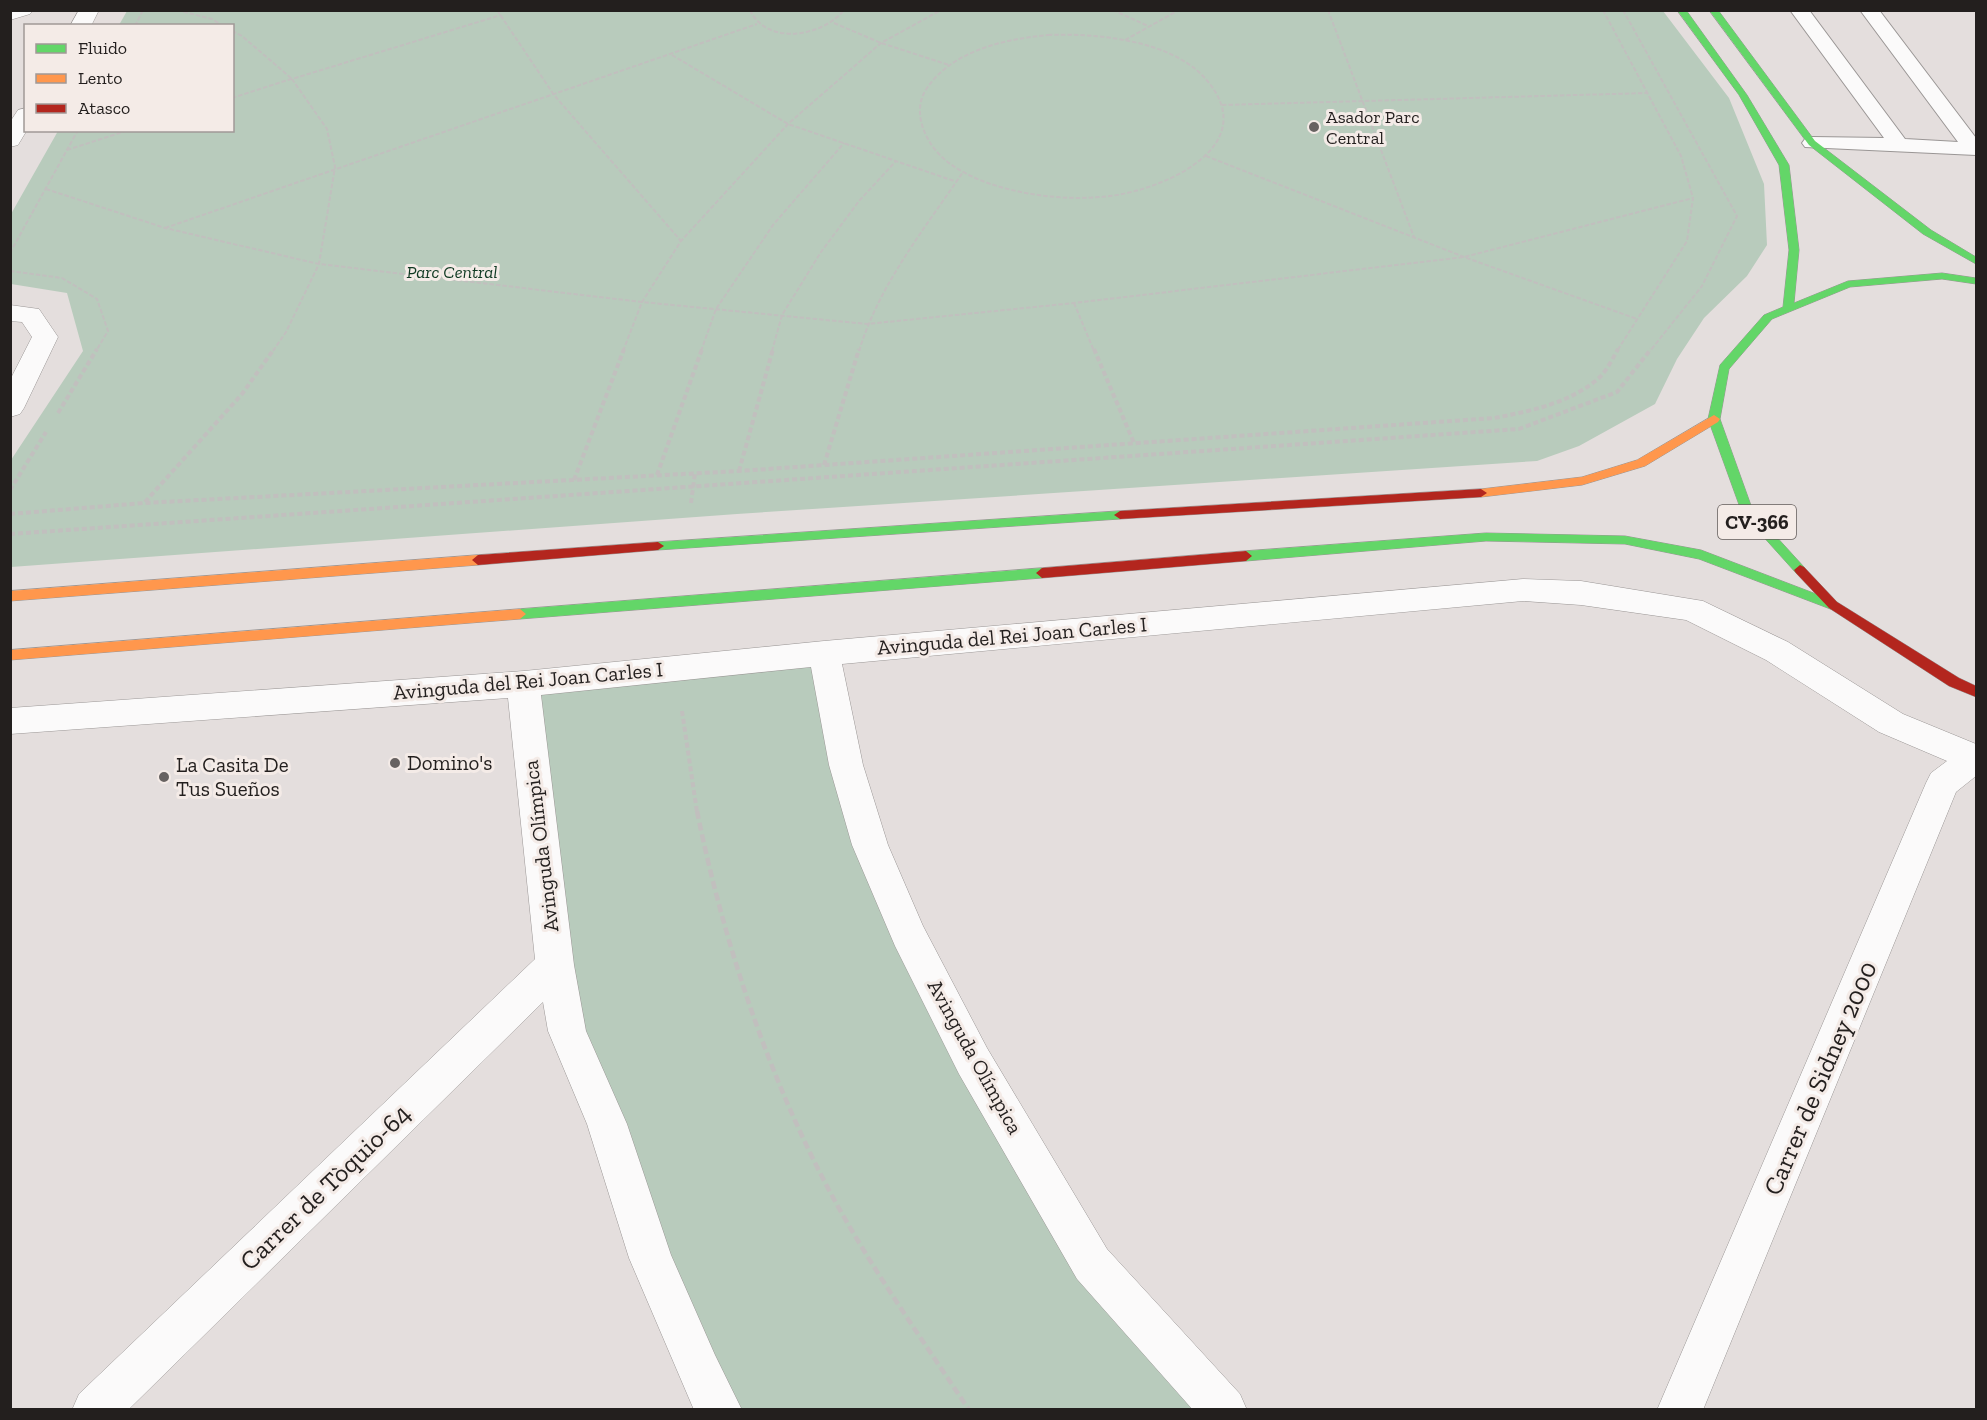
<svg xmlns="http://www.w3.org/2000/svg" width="1987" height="1420" viewBox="0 0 1987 1420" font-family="'Zilla Slab',serif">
<rect width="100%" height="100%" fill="#e4dedd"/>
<path fill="#b8cbbc" d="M 127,11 L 1663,11 L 1729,98 L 1764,184 L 1767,245 L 1747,276 L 1704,318 L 1677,359 L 1655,404 L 1579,446 L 1537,461 L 737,514 L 11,567 L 11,460 L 83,351 L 67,293 L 11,284 L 11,214 L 58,131 L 232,130 L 232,26 L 119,25 Z
M 824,653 L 870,845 L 1026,1149 L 1232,1409 L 719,1409 L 567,1031 L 522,692 Z"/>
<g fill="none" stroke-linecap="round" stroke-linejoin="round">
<g stroke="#9a9695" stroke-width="2">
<path id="lane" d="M 1790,10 L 1809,10 L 1905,139 L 1958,142 L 1860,10 L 1879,10 L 1976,138 L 1976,155 L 1805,147 L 1802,143 L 1805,139 L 1812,137 L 1884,138 Z"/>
</g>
<g stroke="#9a9695" stroke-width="1">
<path id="street" d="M 10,10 L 33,10 L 30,14 L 10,20 Z
M 79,10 L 99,10 L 91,26 L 70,26 Z
M 26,108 L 27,130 L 18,145 L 10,147 L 10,122 L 18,110 Z
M 10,305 L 39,309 L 58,337 L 24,408 L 20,414 L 10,417 L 10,380 L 32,337 L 22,322 L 10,321 Z
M 1523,579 L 1581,581 L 1703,601 L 1788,642 L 1903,714 L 1976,744 L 1976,776 L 1956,792 L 1703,1410 L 1657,1410 L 1926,783 L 1931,773 L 1947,761 L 1879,732 L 1766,660 L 1686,620 L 1581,605 L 1523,601 L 842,664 L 863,765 L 888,845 L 923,926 L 987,1048 L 1107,1249 L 1240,1394 L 1247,1410 L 1193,1410 L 1077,1279 L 959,1074 L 895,946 L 852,845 L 829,765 L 811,667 L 541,695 L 574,965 L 586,1031 L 627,1124 L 671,1255 L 715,1355 L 742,1410 L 694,1410 L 629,1258 L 587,1124 L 548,1031 L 543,1002 L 128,1410 L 72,1410 L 79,1394 L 535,959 L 508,698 L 10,734 L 10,708 L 524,671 L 824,641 Z"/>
</g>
<g stroke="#9a9695" stroke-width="1">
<path id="fast" d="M 1677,10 L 1686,10 L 1747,95 L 1789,165 L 1799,250 L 1794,303 L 1848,281 L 1942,273 L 1976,278 L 1976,284 L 1942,279 L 1850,287 L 1772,319 L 1729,369 L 1720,419 L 1753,511 L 1804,567 L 1806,570 L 1800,575 L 1796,573 L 1742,513 L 1708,419 L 1720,365 L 1764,315 L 1783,307 L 1789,250 L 1779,165 L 1739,95 Z
M 1709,10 L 1718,10 L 1815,141 L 1931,230 L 1976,257 L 1976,264 L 1923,234 L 1809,145 Z
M 1120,511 L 1126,515 L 1120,519 L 658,550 L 652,546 L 658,542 Z
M 1486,533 L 1625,536 L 1701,550 L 1837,602 L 1839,605 L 1833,610 L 1699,559 L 1625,544 L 1486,541 L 1246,561 L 1240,556 L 1246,551 Z
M 1042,568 L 1048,573 L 1042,578 L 520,619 L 514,614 L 520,609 Z"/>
</g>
<g stroke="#9a9695" stroke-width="1">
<path id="slow" d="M 1714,415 L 1720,419 L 1718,422 L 1645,466 L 1582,485 L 1481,497 L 1475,493 L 1481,489 L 1582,477 L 1637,460 Z
M 478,555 L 484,560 L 478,565 L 10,601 L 10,591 Z
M 520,609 L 526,614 L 520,619 L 10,660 L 10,650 Z"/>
</g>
<g stroke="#9a9695" stroke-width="1">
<path id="jam" d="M 1481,489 L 1487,493 L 1481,497 L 1120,519 L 1114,515 L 1120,511 Z
M 658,542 L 664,546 L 658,550 L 478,565 L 472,560 L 478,555 Z
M 1246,551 L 1252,556 L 1246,561 L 1042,578 L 1036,573 L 1042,568 Z
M 1800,565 L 1804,567 L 1837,602 L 1959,678 L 1976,686 L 1976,697 L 1949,686 L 1829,608 L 1796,573 L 1794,570 Z"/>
</g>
<path stroke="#c1bfbe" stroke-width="2" stroke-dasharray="4.5 2" stroke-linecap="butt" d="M 177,10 L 212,19 L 223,26
M 497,10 L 554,95 L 681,241
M 750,10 C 767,46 822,37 844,10
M 1113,10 L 1148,26
M 1328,10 L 1414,237
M 1603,10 L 1681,156 L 1693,198 L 1687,241 L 1617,351
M 1623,10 L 1737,216 L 1702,286 L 1650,351
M 834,23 L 881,43 L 949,65
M 135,26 L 143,10
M 232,31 L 242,36 L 292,79
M 1048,35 C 1096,33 1168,40 1203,76 C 1267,144 1166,189 1110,196 C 1069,201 1024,196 985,182 C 962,173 940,161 928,139 C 919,123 916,104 927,88 C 953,50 1006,39 1048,35 Z
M 1125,40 L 1179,10
M 672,55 L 788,124 L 957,182
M 232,98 L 291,79
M 1222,105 L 1648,93
M 67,150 L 129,130
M 1206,156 L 1464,257 L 1637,319
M 46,189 L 165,228 L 319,264 L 642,302 L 867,324 L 1074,303 L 1464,257 L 1693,198
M 165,228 L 757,24
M 10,253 L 78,130
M 10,271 L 62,278 L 97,299 L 108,331 L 96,351
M 1074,303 L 1094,351
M 273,351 L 286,332 L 319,264 L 335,167 L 327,129 L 292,79 L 501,15
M 623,351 L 642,302 L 681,241 L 788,124 L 881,43 L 941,10
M 701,351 L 716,309 L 773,225 L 844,143
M 772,351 L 782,315 L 821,252 L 859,201 L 896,161
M 859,351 C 879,285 925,228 963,172"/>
<path stroke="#c1bfbe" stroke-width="4" stroke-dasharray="5 3" stroke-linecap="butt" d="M 1094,349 L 1134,443
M 58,413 L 97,349
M 824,465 L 859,349
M 739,471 L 773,349
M 657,475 L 702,349
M 574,480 L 624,349
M 10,490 L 46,432
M 145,502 L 242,394 L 274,349
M 691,503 L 695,473
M 10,514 L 144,503 L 739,471 L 1494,418 C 1531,411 1571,403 1600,377 C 1607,370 1613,358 1618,349
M 10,534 L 1519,429 L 1617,392 L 1651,349
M 682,711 L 697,812"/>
<path stroke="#c1bfbe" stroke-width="4.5" stroke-dasharray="8 4" stroke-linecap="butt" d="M 697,811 C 724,944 770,1083 836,1203 C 876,1275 924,1342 969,1410"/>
<use href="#lane" fill="#fbfafa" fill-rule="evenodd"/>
<use href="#street" fill="#fbfafa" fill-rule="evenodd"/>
<use href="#fast" fill="#63d668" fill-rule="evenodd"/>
<use href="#slow" fill="#ff974d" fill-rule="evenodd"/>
<use href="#jam" fill="#b3261e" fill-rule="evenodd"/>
</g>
<g fill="#676261" stroke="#f4ebe7" stroke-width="2">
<circle cx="1314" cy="127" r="6"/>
<circle cx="395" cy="763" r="6"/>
<circle cx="164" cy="777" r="6"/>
</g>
<g text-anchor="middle" stroke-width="6" stroke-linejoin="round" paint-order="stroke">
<g font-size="18" fill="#231f1e" stroke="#f4ebe7" text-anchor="start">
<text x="1326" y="123">Asador Parc<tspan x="1326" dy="21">Central</tspan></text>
</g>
<g font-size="18" font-style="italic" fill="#0f3922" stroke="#f4ebe7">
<text x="452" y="278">Parc Central</text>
</g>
<rect fill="#f4ebe7" stroke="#625c5a" stroke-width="1.5" x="1718" y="505" width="78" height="34" rx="4.5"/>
<g font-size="20" font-weight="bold" fill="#231f1e">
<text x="1757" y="529">CV-366</text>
</g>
<g font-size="21" fill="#231f1e" stroke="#f4ebe7">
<text transform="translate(1012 636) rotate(-5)" y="7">Avinguda del Rei Joan Carles I</text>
<text transform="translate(528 681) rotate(-5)" y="7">Avinguda del Rei Joan Carles I</text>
<text transform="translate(541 846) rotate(-97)" y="7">Avinguda Olímpica</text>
<text transform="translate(975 1057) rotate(61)" y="7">Avinguda Olímpica</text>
</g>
<g font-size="21" fill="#231f1e" stroke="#f4ebe7" text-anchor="start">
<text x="407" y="770">Domino's</text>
<text x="176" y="772">La Casita De<tspan x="176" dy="24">Tus Sueños</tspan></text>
</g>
<g font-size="26" fill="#231f1e" stroke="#f4ebe7">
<text transform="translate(1820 1078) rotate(-67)" y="9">Carrer de Sidney 2000</text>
<text transform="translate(325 1187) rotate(-44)" y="9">Carrer de Tòquio-64</text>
</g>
</g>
<rect width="1987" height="1420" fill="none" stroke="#231f1e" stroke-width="24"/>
<rect x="24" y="24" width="210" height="108" fill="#f4ebe7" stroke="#a09997" stroke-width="1.5"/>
<rect x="36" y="44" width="30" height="9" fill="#63d668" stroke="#a09997" stroke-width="1.5"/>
<text x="78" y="54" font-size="18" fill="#231f1e">Fluido</text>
<rect x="36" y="74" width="30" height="9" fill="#ff974d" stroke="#a09997" stroke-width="1.5"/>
<text x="78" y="84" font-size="18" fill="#231f1e">Lento</text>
<rect x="36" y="104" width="30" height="9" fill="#b3261e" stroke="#a09997" stroke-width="1.5"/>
<text x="78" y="114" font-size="18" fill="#231f1e">Atasco</text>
</svg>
